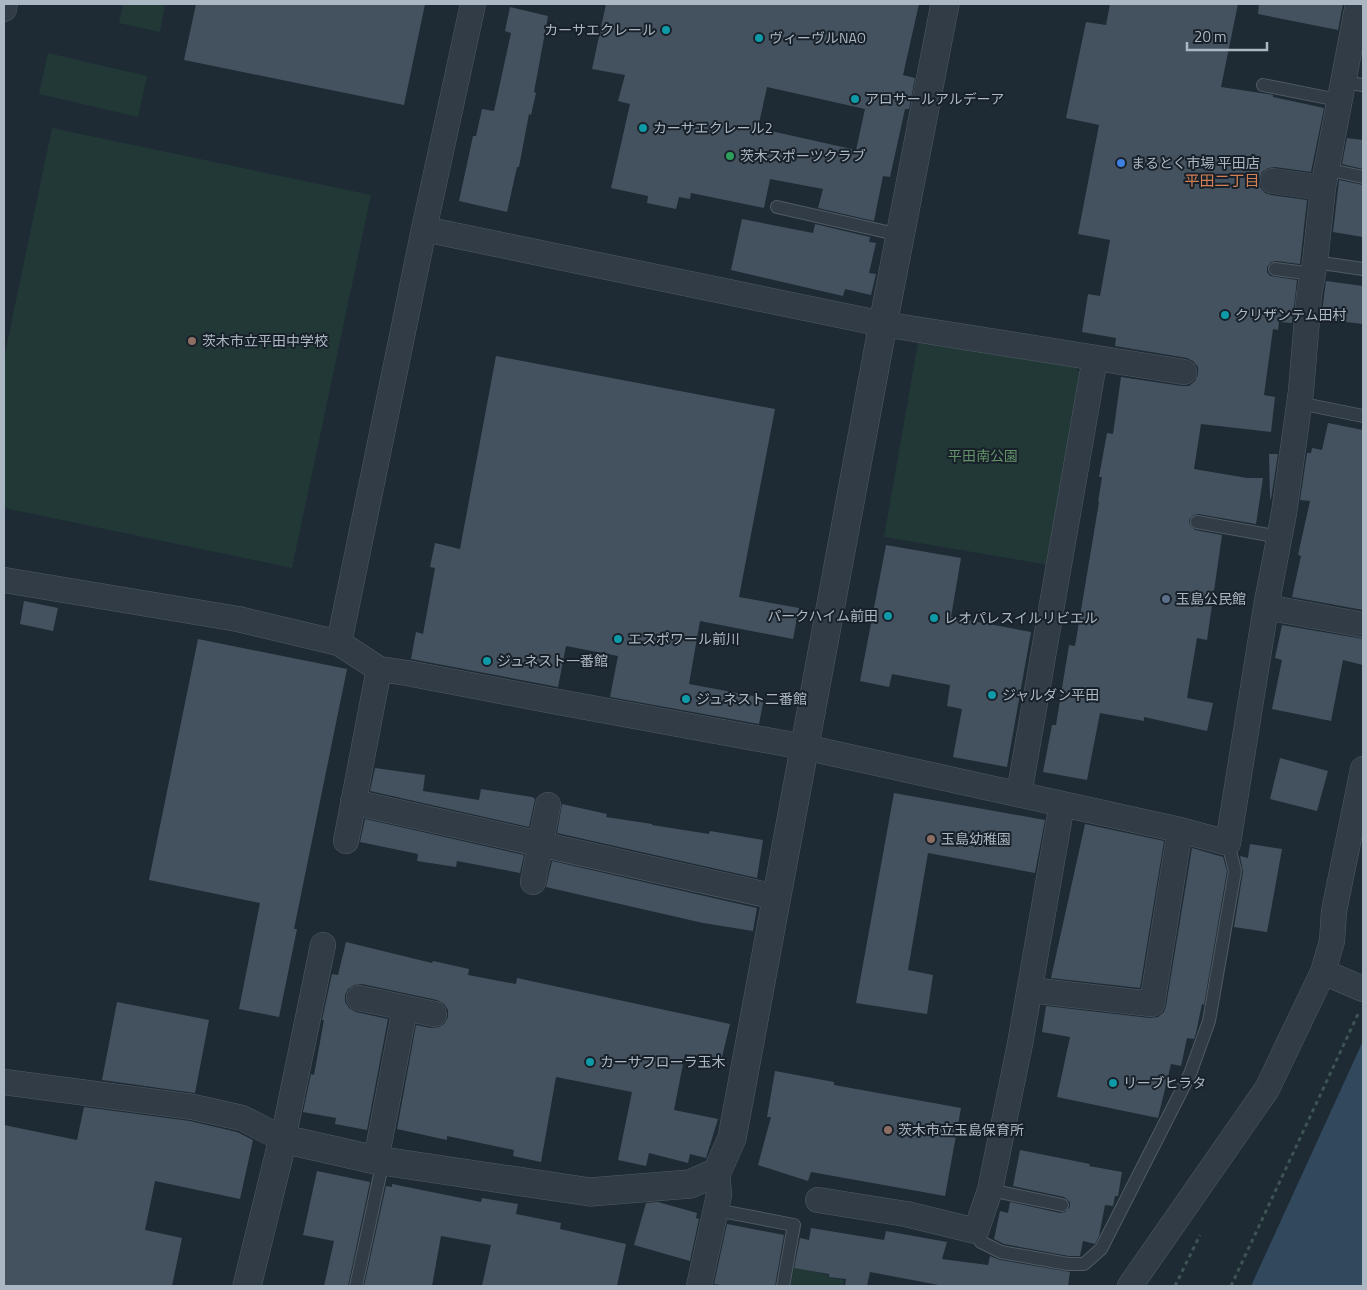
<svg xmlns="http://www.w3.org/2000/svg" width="1367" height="1290" viewBox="0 0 1367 1290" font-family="'Titillium Web','Noto Sans JP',sans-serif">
<rect width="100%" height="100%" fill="#1e2b35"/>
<path fill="#213837" d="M 123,4 L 165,4 L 160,32 L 119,23 Z
M 48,53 L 147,76 L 138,117 L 39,94 Z
M 52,128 L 371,195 L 292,568 L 4,508 L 4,358 Z
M 919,337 L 1073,364 L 1082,376 L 1049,565 L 884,537 Z
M 793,1267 L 828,1275 L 828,1277 L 844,1280 L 843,1286 L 789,1286 Z"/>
<path fill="#31485d" d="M 1363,1041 L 1363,1286 L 1251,1286 Z"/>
<path fill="#44525f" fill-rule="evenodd" d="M 196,4 L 425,4 L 404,105 L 184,60 Z
M 606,4 L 919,4 L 903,75 L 915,78 L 909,109 L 905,109 L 890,177 L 883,176 L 874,221 L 818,208 L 823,189 L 770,179 L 764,208 L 691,193 L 690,199 L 679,197 L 676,209 L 647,203 L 648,196 L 611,188 L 630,104 L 618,101 L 625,75 L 592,69 ZM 767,87 L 865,109 L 856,150 L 758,128 Z
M 1110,4 L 1238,4 L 1221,87 L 1273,95 L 1273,97 L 1324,108 L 1311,172 L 1275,167 L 1268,168 L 1262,172 L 1259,179 L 1260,187 L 1265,193 L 1271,195 L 1307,200 L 1300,264 L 1276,261 L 1271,262 L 1267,267 L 1267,272 L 1270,276 L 1297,280 L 1292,323 L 1279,322 L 1278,330 L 1273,329 L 1264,395 L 1275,397 L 1271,432 L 1201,424 L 1194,469 L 1247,478 L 1263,478 L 1256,524 L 1198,514 L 1194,515 L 1189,520 L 1190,525 L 1195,530 L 1222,535 L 1207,640 L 1197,638 L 1187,698 L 1213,703 L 1207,731 L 1144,717 L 1144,721 L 1100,713 L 1087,780 L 1043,772 L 1052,725 L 1056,725 L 1069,645 L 1075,646 L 1099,502 L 1098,502 L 1102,477 L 1099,477 L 1107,433 L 1113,434 L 1121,377 L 1182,386 L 1189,386 L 1195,381 L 1198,374 L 1198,367 L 1193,361 L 1187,358 L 1115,346 L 1116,338 L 1082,332 L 1088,294 L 1100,296 L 1110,240 L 1078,234 L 1099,125 L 1066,118 L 1086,22 L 1106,25 Z
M 1259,4 L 1343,4 L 1338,30 L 1258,14 Z
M 510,7 L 548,16 L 534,92 L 536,93 L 531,115 L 529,114 L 519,167 L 517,167 L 507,212 L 459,201 L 473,136 L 476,136 L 482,109 L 494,111 L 511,33 L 505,31 Z
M 1347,138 L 1363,140 L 1363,169 L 1342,164 Z
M 1339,180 L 1363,185 L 1363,237 L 1333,232 Z
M 742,219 L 813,233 L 815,224 L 870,237 L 869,242 L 876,243 L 869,273 L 876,274 L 871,295 L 845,289 L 843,296 L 731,270 Z
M 1326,281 L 1363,286 L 1363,324 L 1321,319 Z
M 496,356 L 775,409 L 739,597 L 799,608 L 793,639 L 700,621 L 689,684 L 764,698 L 759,724 L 610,697 L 618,656 L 566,646 L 558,687 L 411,659 L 416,632 L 423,634 L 435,568 L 430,567 L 435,543 L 460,549 Z
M 1328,423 L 1363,430 L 1363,610 L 1292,597 L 1301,556 L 1298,555 L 1310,501 L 1300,500 L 1307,453 L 1311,453 L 1312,448 L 1322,450 Z
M 1269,454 L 1278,454 L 1271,499 L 1270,499 Z
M 886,545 L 961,558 L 951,617 L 1031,632 L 1007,767 L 953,757 L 962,709 L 947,706 L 950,685 L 892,674 L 889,687 L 860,681 Z
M 24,601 L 58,608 L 53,631 L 20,624 Z
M 1282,625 L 1363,639 L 1363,665 L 1343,660 L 1331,721 L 1272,709 L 1282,660 L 1275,658 Z
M 198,639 L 347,669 L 294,929 L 297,929 L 279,1017 L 239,1009 L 260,903 L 149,880 Z
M 1280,758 L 1328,771 L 1317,811 L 1270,799 Z
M 375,768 L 425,775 L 423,791 L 479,800 L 481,789 L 532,797 L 535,799 L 529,827 L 370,791 Z
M 894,793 L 1045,820 L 1035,873 L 928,853 L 908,970 L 933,975 L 927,1014 L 856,1003 Z
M 562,804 L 607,814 L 606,817 L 652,824 L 652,825 L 709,834 L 710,831 L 763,840 L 757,878 L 557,833 Z
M 365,819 L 524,855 L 520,873 L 457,861 L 456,867 L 417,861 L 418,854 L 360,842 Z
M 1085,824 L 1164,841 L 1140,988 L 1051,978 Z
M 1250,844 L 1282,849 L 1267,932 L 1234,927 L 1243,872 L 1240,856 L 1248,858 Z
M 1192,848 L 1223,857 L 1227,871 L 1204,1005 L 1202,1004 L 1196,1033 L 1194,1039 L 1187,1038 L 1181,1066 L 1171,1064 L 1158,1118 L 1057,1097 L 1070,1037 L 1042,1032 L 1046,1006 L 1150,1018 L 1158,1017 L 1164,1012 L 1166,1006 Z
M 552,861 L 757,908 L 753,931 L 703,923 L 546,887 Z
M 346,942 L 432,963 L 433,961 L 469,969 L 468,975 L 516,984 L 517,978 L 730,1024 L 721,1061 L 685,1054 L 674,1110 L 718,1119 L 706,1158 L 690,1154 L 688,1163 L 649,1153 L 646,1166 L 618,1160 L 632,1092 L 556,1077 L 541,1162 L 513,1156 L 514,1150 L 447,1136 L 447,1140 L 397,1129 L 416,1025 L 431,1028 L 439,1027 L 444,1024 L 448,1017 L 448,1010 L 444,1004 L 437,1000 L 362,984 L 354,985 L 348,989 L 345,995 L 345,1002 L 349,1008 L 356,1012 L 388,1019 L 367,1130 L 335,1124 L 336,1118 L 303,1112 L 311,1074 L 314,1075 L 324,1020 L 322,1020 L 332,974 L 338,975 Z
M 117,1002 L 209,1020 L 195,1093 L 102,1080 Z
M 775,1071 L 834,1082 L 834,1085 L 961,1108 L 945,1196 L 811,1172 L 808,1181 L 758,1165 L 771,1117 L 767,1117 Z
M 84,1107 L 190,1121 L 237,1132 L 253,1140 L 240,1199 L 155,1181 L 145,1230 L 182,1238 L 172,1286 L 4,1286 L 4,1125 L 77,1140 Z
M 1020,1150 L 1090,1164 L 1089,1166 L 1122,1172 L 1118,1196 L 1115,1196 L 1113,1206 L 1105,1205 L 1099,1236 L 1095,1244 L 1083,1241 L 1080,1256 L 1069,1256 L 1004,1244 L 994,1239 L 1000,1211 L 1008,1213 L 1010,1202 L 1060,1213 L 1065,1212 L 1070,1207 L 1070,1202 L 1064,1197 L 1013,1186 Z
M 317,1171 L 370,1182 L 348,1286 L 324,1286 L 334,1241 L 303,1235 Z
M 392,1184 L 481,1202 L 482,1198 L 518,1204 L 516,1214 L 561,1223 L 560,1229 L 626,1244 L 617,1286 L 482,1286 L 491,1245 L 441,1236 L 432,1286 L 364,1286 L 386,1186 L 392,1187 Z
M 658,1202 L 697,1213 L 696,1218 L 699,1219 L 690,1261 L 634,1245 L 646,1203 Z
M 727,1224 L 784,1235 L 775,1286 L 728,1286 L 714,1284 Z
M 811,1228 L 884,1240 L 886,1231 L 947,1242 L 942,1259 L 988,1265 L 990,1256 L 1000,1260 L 1070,1272 L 1068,1286 L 944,1286 L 870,1272 L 867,1286 L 845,1286 L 846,1279 L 829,1277 L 829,1274 L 794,1268 L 800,1238 L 809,1240 Z"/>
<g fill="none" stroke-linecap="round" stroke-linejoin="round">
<g stroke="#4f5a64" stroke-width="14">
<path id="service" d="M 1342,82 L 1363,85
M 1263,85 L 1338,100
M 1326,169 L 1363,177
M 777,207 L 900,235
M 1315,262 L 1363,269
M 1275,269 L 1313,274
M 1299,403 L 1363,416
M 1197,522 L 1279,537
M 990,1190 L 1062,1205
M 716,1210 L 794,1225 L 783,1286
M 976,1231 L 981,1242 L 1001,1252 L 1068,1264 L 1084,1264 L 1101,1249 L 1190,1074 L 1209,1021 L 1235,871 L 1228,843
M 356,1286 L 383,1161"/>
</g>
<g stroke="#4f5a64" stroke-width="26">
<path id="minor" d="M 4,9 L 5,4
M 1273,181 L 1323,188
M 424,229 L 883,324 L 1184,372
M 4,580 L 238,619 L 339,643 L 424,229 L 473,4
M 1266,607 L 1363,625
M 339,643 L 379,669 L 407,673 L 553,701 L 804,747 L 1180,830 L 1228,843 L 1266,607 L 1284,513 L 1301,391 L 1309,295 L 1315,262 L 1323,188 L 1358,4
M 1019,794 L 1095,358
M 353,802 L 776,897
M 346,841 L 379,669
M 533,882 L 548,805
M 1323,972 L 1363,989
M 1030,990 L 1152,1004 L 1180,830
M 359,998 L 434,1014
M 4,1082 L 193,1107 L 242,1118 L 283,1139 L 323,945
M 376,1160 L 405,1008
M 818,1200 L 906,1214 L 976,1231 L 990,1190 L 1020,1044 L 1062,804
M 699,1286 L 719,1195 L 717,1172
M 1130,1286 L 1267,1089 L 1323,972 L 1332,941 L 1334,911 L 1363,769"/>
</g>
<g stroke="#4f5a64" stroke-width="29">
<path id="tertiary" d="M 247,1286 L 283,1139 L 376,1160 L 590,1192 L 690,1184 L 717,1172 L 732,1138 L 883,324 L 945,4"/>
</g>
<path stroke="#3e5353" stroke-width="3" stroke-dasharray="4 4" stroke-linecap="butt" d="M 1175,1286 L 1200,1235
M 1231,1286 L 1358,1014"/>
<use href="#service" stroke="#323c46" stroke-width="12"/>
<use href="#minor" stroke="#323c46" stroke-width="25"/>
<use href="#tertiary" stroke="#323c46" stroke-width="28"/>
</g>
<g fill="#0f9aa8" stroke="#18212a" stroke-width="2">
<circle cx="666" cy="30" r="5"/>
<circle cx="759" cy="38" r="5"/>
<circle cx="855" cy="99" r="5"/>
<circle cx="643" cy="128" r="5"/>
<circle cx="1225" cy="315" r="5"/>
<circle cx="888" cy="616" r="5"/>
<circle cx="934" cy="618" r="5"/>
<circle cx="618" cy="639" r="5"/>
<circle cx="487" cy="661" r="5"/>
<circle cx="992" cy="695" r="5"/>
<circle cx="686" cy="699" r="5"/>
<circle cx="590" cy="1062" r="5"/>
<circle cx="1113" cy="1083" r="5"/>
</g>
<circle fill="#2e9e5b" stroke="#18212a" stroke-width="2" cx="730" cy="156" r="5"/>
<circle fill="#3f7fe0" stroke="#18212a" stroke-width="2" cx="1121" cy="163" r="5"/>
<g fill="#8d6e63" stroke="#18212a" stroke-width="2">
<circle cx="192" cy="341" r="5"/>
<circle cx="931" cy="839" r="5"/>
<circle cx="888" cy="1130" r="5"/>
</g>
<circle fill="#5c6f8a" stroke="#18212a" stroke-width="2" cx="1166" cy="599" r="5"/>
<g text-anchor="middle" stroke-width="4" stroke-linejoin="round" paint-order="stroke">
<g font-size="14" fill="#abb7c3" stroke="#18212a" text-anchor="start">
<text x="656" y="35" text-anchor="end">カーサエクレール</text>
<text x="769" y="43">ヴィーヴルNAO</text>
<text x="865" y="104">アロサールアルデーア</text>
<text x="653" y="133">カーサエクレール2</text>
<text x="740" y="161">茨木スポーツクラブ</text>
<text x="1131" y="168">まるとく市場 平田店</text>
<text x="1235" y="320">クリザンテム田村</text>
<text x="202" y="346">茨木市立平田中学校</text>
<text x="1176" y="604">玉島公民館</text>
<text x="878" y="621" text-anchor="end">パークハイム前田</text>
<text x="944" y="623">レオパレスイルリビエル</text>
<text x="628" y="644">エスポワール前川</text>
<text x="497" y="666">ジュネスト一番館</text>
<text x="1002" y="700">ジャルダン平田</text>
<text x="696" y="704">ジュネスト二番館</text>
<text x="941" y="844">玉島幼稚園</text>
<text x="600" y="1067">カーサフローラ玉木</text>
<text x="1123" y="1088">リーブヒラタ</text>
<text x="898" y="1135">茨木市立玉島保育所</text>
</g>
<g font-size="14" fill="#649369" stroke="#18212a">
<text x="983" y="461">平田南公園</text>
</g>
<g font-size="15" fill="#d38056" stroke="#18212a">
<text x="1222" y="186">平田二丁目</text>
</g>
</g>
<rect width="1367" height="1290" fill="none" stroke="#abb7c3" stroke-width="10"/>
<path d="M1187 42v8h80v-8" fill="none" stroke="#abb7c3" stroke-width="2.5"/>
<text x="1194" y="42" font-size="15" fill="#abb7c3" stroke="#18212a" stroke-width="4" paint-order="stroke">20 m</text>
</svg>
